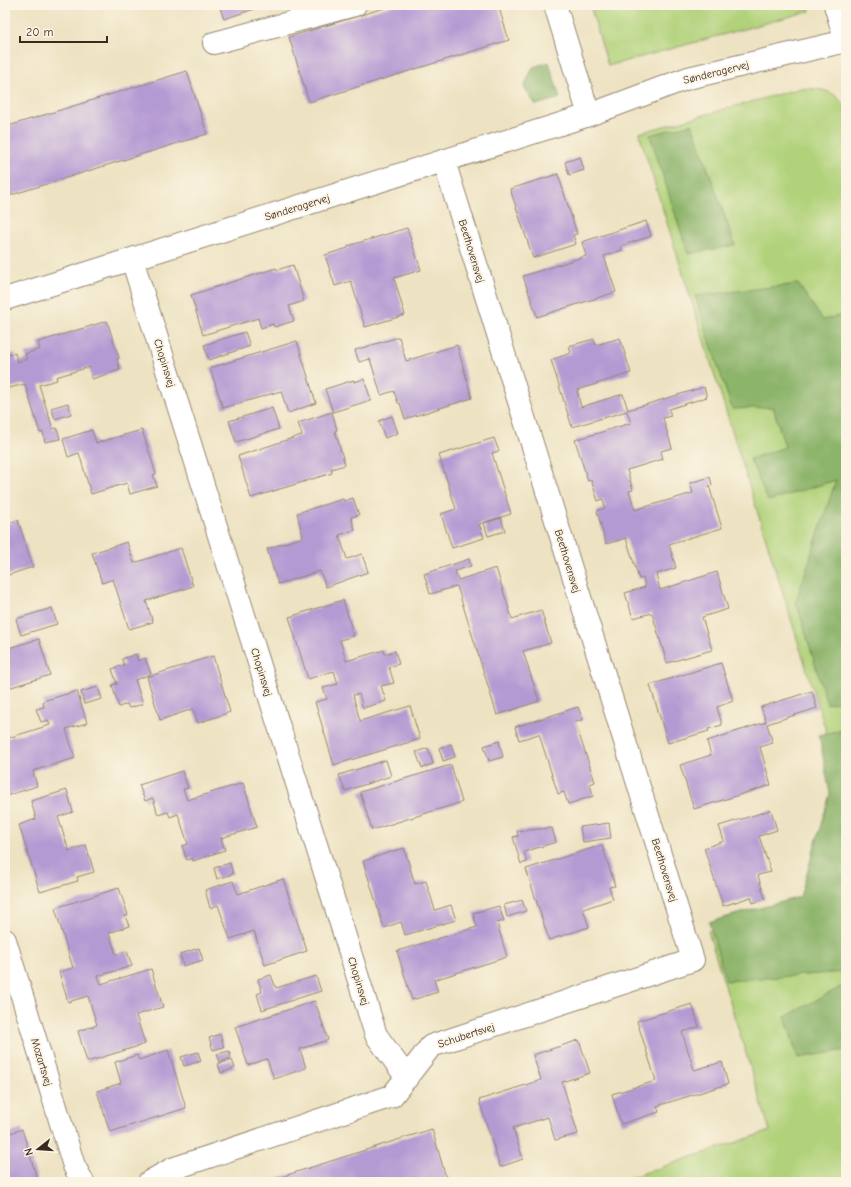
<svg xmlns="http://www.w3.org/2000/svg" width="851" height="1187" viewBox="0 0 851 1187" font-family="'Comic Neue',sans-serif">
<rect width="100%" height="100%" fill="#fcf5e5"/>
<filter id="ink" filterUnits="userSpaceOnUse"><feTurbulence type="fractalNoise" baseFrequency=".025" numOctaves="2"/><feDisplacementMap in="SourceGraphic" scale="8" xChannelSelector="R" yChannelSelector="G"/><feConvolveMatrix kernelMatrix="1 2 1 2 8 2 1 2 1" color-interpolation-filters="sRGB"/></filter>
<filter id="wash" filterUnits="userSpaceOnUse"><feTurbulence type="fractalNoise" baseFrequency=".012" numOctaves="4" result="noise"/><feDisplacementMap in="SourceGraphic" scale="16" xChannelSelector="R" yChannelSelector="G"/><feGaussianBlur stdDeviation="0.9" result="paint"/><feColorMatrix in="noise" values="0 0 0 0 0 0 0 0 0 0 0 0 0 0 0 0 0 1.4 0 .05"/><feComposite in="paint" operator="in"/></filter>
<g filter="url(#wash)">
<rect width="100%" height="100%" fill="#ede2c1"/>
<path fill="#b1d27a" stroke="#767e4c" d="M 590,5 L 808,5 L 810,11 L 608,66 Z
M 801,88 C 823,90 833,88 846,108 L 846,795 L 639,133 Z
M 846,887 L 846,1182 L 617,1182 L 770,1131 L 708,931 Z"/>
<path fill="#8cb46a" stroke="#646f44" d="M 549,62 L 560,98 L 536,105 L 524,87 L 533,67 Z
M 692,124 L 735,245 L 688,254 L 650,135 Z
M 798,284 L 823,320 L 846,314 L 846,700 L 827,704 L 796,601 L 836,480 L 768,501 L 750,459 L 785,447 L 773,407 L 732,409 L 695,296 Z
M 846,729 L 846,972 L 726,981 L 709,922 L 800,897 L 830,794 L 819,735 Z
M 846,984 L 846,1050 L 798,1058 L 785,1017 Z"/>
<g id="blocks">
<path fill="#b49ad3" d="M 219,5 L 266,5 L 224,19 Z
M 394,5 L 498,5 L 509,40 L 309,102 L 289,37 Z
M 187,71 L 207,134 L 8,196 L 5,186 L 5,127 Z
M 580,157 L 584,170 L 569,175 L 565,162 Z
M 558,174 L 577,234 L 573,235 L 576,244 L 533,258 L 510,189 Z
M 646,221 L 651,236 L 621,246 L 622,250 L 604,256 L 616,292 L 537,317 L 523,276 L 586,256 L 582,242 Z
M 407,228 L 421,270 L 394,278 L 405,315 L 365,327 L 351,281 L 335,286 L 325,255 L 348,248 L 348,246 Z
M 293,265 L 304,301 L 289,306 L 294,321 L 274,327 L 273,324 L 261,328 L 258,318 L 203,335 L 191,295 L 276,268 L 277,270 Z
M 107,321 L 119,358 L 117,359 L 120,370 L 92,379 L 89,367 L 56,377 L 57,380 L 39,385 L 53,429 L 57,428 L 60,439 L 45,442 L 43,432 L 40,433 L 25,384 L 9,388 L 5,377 L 5,356 L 15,353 L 17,362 L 27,359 L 25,354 L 40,349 L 38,342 Z
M 245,332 L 250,346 L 209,360 L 204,345 Z
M 399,337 L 406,361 L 457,345 L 472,398 L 405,419 L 400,403 L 398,403 L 394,391 L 381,395 L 370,359 L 359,362 L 355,350 Z
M 620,338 L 631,373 L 577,390 L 581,407 L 623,394 L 628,410 L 704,387 L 707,397 L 669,409 L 671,416 L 663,418 L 672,448 L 661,451 L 663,459 L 627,470 L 633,490 L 629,491 L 635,510 L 693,493 L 690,483 L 710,477 L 712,485 L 709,486 L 722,528 L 669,544 L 676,568 L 656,574 L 660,590 L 717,572 L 728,609 L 702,617 L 712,650 L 667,663 L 652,613 L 633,618 L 625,593 L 645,587 L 643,578 L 639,579 L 626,538 L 606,544 L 597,511 L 605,508 L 603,499 L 598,501 L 591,480 L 588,481 L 575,440 L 631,423 L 627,411 L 572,427 L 551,360 L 571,353 L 569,346 L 594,339 L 596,345 Z
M 297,341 L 316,403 L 288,413 L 281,391 L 223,408 L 210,368 Z
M 364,379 L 371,400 L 333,412 L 325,389 L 354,380 L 354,382 Z
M 68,403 L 71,414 L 55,419 L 51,408 Z
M 272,408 L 279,429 L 236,442 L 229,421 Z
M 332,412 L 337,430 L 335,431 L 345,465 L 331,469 L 332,473 L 251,498 L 238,456 L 302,435 L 298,423 Z
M 392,416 L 398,433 L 385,438 L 379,421 Z
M 92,430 L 96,443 L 142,430 L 156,474 L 153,475 L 157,486 L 130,494 L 127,483 L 91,494 L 79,453 L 68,457 L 63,439 Z
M 494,438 L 499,451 L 492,453 L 511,514 L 479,524 L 484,538 L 452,548 L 441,514 L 456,509 L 439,455 Z
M 353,498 L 359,515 L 351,517 L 355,530 L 339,535 L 347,559 L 362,554 L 368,572 L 326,587 L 320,571 L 278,584 L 267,549 L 303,537 L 297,513 L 343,499 L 344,501 Z
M 501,518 L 505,531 L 488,536 L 484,523 Z
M 18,520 L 33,567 L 5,576 L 5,524 Z
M 127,542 L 134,563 L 181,548 L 193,586 L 146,601 L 153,622 L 129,629 L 113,579 L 102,583 L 92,553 Z
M 469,559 L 471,566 L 455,571 L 458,580 L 496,568 L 512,619 L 541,610 L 551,643 L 523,651 L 539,701 L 497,715 L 457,586 L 430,594 L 424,574 Z
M 343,600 L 354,636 L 340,640 L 346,661 L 384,650 L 385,654 L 395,651 L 399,664 L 389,667 L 394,683 L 381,686 L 386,701 L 363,708 L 359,694 L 353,695 L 360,721 L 410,706 L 420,739 L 334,765 L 315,702 L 327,699 L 323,688 L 338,684 L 334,671 L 308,679 L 289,617 Z
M 52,608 L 57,624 L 21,635 L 16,619 Z
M 39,639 L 50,675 L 5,689 L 5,649 Z
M 136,654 L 138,661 L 145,658 L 151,674 L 135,680 L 143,704 L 129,708 L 127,704 L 119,707 L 112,685 L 117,684 L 112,669 L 124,665 L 122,659 Z
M 213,656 L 230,712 L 198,723 L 193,709 L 160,720 L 147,677 Z
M 721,663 L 733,701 L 717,707 L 722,725 L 708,729 L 709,731 L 668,743 L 650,685 Z
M 98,687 L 102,699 L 84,704 L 81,692 Z
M 77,691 L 87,723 L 66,729 L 75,758 L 33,771 L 37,786 L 6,796 L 5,792 L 5,739 L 50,725 L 48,720 L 41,722 L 36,709 L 44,707 L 43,701 Z
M 812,691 L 817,708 L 767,724 L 773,743 L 760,747 L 771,785 L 694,809 L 680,765 L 711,755 L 707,741 L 766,722 L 761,707 Z
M 578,707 L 583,720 L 575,722 L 595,782 L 590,784 L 593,796 L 568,804 L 564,792 L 558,794 L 539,734 L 519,740 L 515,727 Z
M 499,741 L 503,757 L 489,761 L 484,746 Z
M 451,744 L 455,757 L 443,761 L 439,748 Z
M 428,748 L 433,764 L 422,768 L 416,752 Z
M 386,760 L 391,776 L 345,791 L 339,775 Z
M 451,765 L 462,802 L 372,830 L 360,792 Z
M 182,771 L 188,788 L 183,789 L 187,800 L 243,783 L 257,827 L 221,838 L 225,850 L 193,861 L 192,858 L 187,860 L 182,846 L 188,844 L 178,814 L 170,817 L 168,812 L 158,815 L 153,798 L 145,801 L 139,785 Z
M 67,790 L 73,812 L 58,817 L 69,851 L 86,845 L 94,872 L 77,877 L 78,881 L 40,892 L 19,825 L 36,819 L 31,801 Z
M 771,810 L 777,830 L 759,836 L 771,872 L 758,875 L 765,899 L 753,903 L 751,897 L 723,906 L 704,848 L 724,841 L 719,826 Z
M 609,823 L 611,838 L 583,842 L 580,827 Z
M 552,828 L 556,842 L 524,852 L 527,862 L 521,864 L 513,837 L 518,836 L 517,831 Z
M 602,845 L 615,886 L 609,887 L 613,899 L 583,909 L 589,927 L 549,940 L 526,869 Z
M 404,848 L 415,884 L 426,881 L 435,910 L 451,905 L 456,920 L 405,935 L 401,922 L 384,928 L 363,861 Z
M 230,863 L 233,874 L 217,879 L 214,868 Z
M 283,879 L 307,951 L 265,965 L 254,931 L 230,939 L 218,905 L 210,908 L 205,890 L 233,881 L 238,894 Z
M 119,888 L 128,915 L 125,916 L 129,926 L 109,933 L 116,954 L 127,951 L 132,966 L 98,976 L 101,984 L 151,969 L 163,1007 L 136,1015 L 145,1044 L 87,1062 L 78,1031 L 97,1025 L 88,996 L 68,1002 L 59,972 L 73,968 L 55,908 Z
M 522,900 L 526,911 L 507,917 L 504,905 Z
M 499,906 L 504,921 L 497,923 L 507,957 L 434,980 L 438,992 L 412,1000 L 397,951 L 477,927 L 473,913 Z
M 199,948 L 203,960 L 183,966 L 180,954 Z
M 271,975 L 276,988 L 316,976 L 321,991 L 262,1010 L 257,994 L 262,992 L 258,979 Z
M 315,1001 L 328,1040 L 300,1049 L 306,1068 L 274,1079 L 267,1059 L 248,1065 L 235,1027 Z
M 692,1004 L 699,1027 L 682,1032 L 694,1070 L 722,1062 L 728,1084 L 657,1106 L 659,1112 L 621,1124 L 612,1094 L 656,1081 L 637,1021 Z
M 220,1034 L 224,1047 L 213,1050 L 209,1038 Z
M 579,1040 L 590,1073 L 562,1082 L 578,1134 L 555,1140 L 548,1117 L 513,1128 L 523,1159 L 500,1167 L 479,1100 L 541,1080 L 533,1055 Z
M 168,1050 L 186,1108 L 110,1132 L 97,1091 L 121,1083 L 115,1062 L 137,1055 L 139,1060 Z
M 229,1051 L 231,1058 L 220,1062 L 217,1054 Z
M 198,1052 L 201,1061 L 184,1066 L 181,1057 Z
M 232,1060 L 235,1068 L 221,1073 L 218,1064 Z
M 22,1129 L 38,1182 L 5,1182 L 5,1135 Z
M 432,1129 L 447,1181 L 265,1182 Z"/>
</g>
</g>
<g filter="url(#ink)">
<use href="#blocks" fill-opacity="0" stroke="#948670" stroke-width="1"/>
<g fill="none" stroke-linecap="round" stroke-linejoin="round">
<g stroke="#948670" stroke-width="24">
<path id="minor" d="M 555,5 L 589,115
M 214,43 L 355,5
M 132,259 L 376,1035 L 407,1078
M 5,299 L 589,115 L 688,78 L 846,41
M 5,940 L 74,1166 L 83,1182
M 149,1182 L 172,1169 L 392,1096 L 431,1046 L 693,960 L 444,161"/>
</g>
<g stroke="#948670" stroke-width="24">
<path id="tertiary" d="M 835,5 L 846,42"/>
</g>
<use href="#minor" stroke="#fff" stroke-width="22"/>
<use href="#tertiary" stroke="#fff" stroke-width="22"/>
</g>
</g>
<g text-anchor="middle" stroke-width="4" stroke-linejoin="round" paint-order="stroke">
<g font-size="11" fill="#3b2a1e" stroke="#fcf5e5">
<text transform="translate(716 72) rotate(-14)" y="4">Sønderagervej</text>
<text transform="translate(297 207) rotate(-17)" y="4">Sønderagervej</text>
<text transform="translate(472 251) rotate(73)" y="4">Beethovensvej</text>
<text transform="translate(165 363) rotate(73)" y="4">Chopinsvej</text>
<text transform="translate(568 561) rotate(73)" y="4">Beethovensvej</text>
<text transform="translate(262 672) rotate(73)" y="4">Chopinsvej</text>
<text transform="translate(665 870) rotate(73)" y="4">Beethovensvej</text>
<text transform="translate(359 981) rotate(73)" y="4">Chopinsvej</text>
<text transform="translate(466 1035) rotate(-18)" y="4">Schubertsvej</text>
<text transform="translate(42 1062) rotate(73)" y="4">Mozartsvej</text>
</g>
</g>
<rect width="851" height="1187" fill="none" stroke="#fcf5e5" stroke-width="20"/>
<g transform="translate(38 1149) rotate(253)" stroke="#fcf5e5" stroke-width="3" paint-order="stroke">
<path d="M0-3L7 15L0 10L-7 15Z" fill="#3b2a1e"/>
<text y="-6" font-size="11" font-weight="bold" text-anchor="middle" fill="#3b2a1e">N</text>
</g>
<path d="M20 36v6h87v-6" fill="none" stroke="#3b2a1e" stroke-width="2"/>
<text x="26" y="36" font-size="12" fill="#3b2a1e" stroke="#fcf5e5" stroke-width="3" paint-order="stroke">20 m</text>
</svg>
